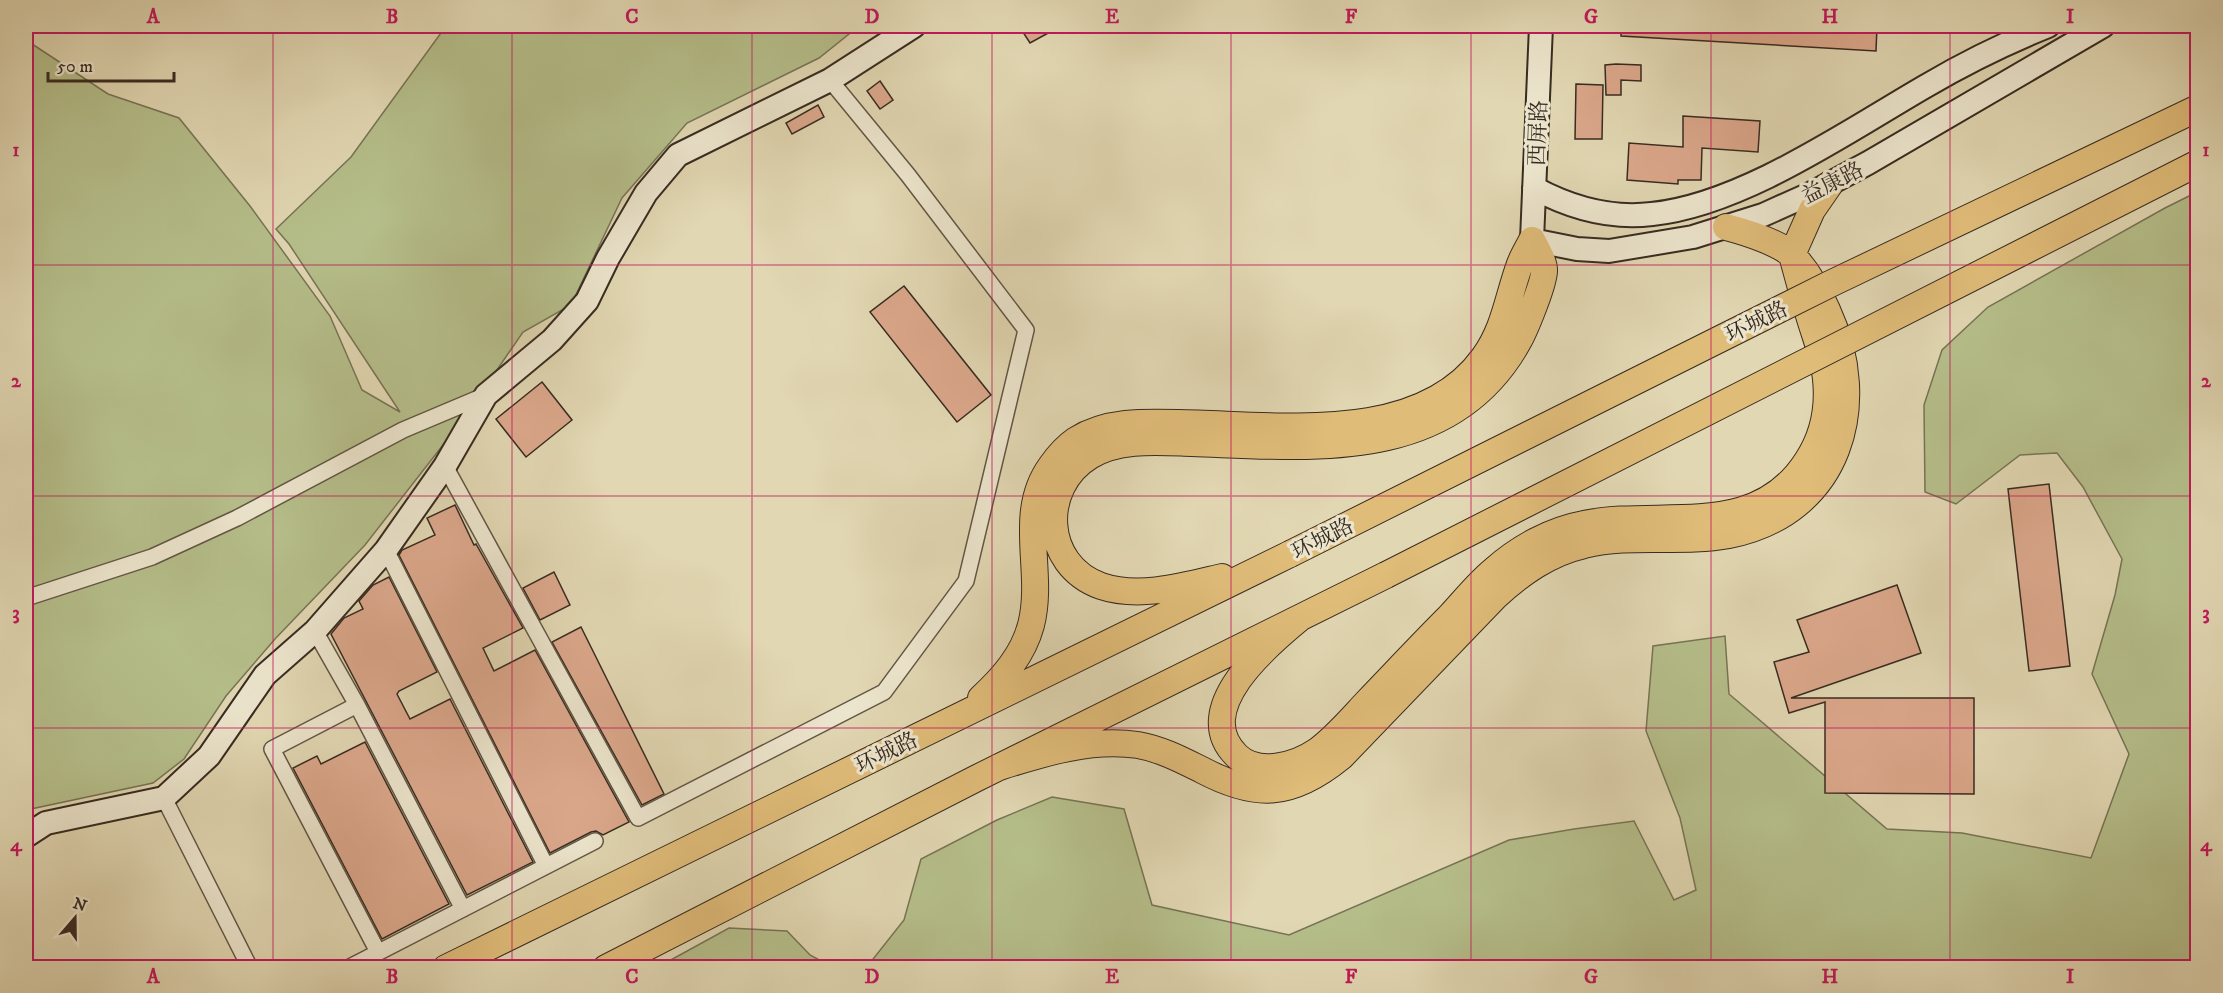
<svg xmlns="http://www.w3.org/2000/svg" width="2223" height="993" viewBox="0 0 2223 993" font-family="'IM FELL DW Pica','Noto Serif SC',serif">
<rect width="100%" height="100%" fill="#e1d7b2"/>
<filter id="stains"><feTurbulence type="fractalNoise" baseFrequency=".00333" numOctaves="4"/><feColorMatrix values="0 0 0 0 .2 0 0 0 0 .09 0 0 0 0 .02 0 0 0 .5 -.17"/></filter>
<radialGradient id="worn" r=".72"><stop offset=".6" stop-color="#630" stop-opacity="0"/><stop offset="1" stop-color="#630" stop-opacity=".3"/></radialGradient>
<path fill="#b5be8a" stroke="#767456" stroke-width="1.5" d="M 446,26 L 859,26 L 819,58 L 687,123 L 622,198 L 571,305 L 523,332 L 464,418 L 365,545 L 275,639 L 226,696 L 184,759 L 153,783 L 26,810 L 26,40 L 108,94 L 179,118 L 250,206 L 330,316 L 362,390 L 400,412 L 289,244 L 276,229 L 351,157 Z
M 2197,192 L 2197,967 L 866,968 L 904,920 L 921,859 L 997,820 L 1052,797 L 1124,809 L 1152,905 L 1289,935 L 1509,840 L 1574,829 L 1634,821 L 1674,900 L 1696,890 L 1680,818 L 1646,731 L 1653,646 L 1725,636 L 1729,694 L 1887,829 L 1962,833 L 2091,858 L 2129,754 L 2092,674 L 2115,595 L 2122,559 L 2083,487 L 2057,453 L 2020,455 L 1956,504 L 1925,492 L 1924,405 L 1942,350 L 1988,307 L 2165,208 Z
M 729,928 L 787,931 L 810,955 L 832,967 L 658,967 Z"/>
<path fill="#dba78b" stroke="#372b21" stroke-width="1.5" d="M 1019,26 L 1061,26 L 1030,43 Z
M 1621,26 L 1877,26 L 1876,51 L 1621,36 Z
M 1616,64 L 1641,65 L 1641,81 L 1621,80 L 1621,95 L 1606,95 L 1605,65 Z
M 880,81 L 893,100 L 880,109 L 867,91 Z
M 1576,84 L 1603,85 L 1602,139 L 1575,139 Z
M 818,105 L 824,117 L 792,134 L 786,123 Z
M 1683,116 L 1760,121 L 1758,152 L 1702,148 L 1701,180 L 1678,180 L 1678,184 L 1627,180 L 1629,143 L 1683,147 Z
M 904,286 L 991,395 L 957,422 L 870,312 Z
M 542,382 L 572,420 L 526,457 L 496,419 Z
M 2049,484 L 2070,666 L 2029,671 L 2008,489 Z
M 455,505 L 474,545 L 476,544 L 523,628 L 483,648 L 494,671 L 535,650 L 629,822 L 603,835 L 596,831 L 591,832 L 550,853 L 399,555 L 402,550 L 435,535 L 427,518 Z
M 554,572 L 570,605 L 540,620 L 523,588 Z
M 389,577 L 437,672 L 399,691 L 397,694 L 410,719 L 450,699 L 533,862 L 467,895 L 331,634 L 344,618 L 363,609 L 359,601 L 373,585 Z
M 1897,585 L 1921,653 L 1791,698 L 1974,698 L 1974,794 L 1825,793 L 1825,702 L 1789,713 L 1774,662 L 1809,652 L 1797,620 Z
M 581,627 L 664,794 L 642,805 L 552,642 Z
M 365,742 L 449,904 L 382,939 L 293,768 L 317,756 L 321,764 Z"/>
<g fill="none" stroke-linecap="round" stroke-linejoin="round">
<g stroke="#625645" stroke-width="18">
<path id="street" d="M 445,466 L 638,818 L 884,692 L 966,581 L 1026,330 L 908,175 L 830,80
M 386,550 L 546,866
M 26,600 L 29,597 L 152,557 L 237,518 L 403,430 L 486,395
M 315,631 L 357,705 L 463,909
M 357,705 L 272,749 L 378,952
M 164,798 L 250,968
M 26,964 L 28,968
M 348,968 L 595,841"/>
</g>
<g stroke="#372b21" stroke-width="26">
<path id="secondary" d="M 1541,26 L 1532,240 L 1577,249 L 1609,251 L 1693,237 L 1763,215 L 1812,193 L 1868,163 L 2103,26
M 1534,188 C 1571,208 1610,219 1652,214 C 1742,205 1848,131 1926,86 C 1965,63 2006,43 2048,26
M 26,836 L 46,823 L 164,798 L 209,756 L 265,675 L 315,631 L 386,550 L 445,466 L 486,395 L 552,340 L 587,301 L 608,258 L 646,193 L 678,155 L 830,80 L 914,26"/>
</g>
<g stroke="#372b21" stroke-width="28">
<path id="primary" d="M 1222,577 C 1184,586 1139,599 1101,586 C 1042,565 1039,487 1090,456 C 1119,438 1160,442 1192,443 C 1311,447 1450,464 1518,342 C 1525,330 1545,281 1544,270 C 1544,261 1536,248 1532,240
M 1300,618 C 1267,645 1189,710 1237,756 C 1258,776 1295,766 1317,751 C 1335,738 1351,719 1367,702 C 1394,674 1421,645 1449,617 C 1464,601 1477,584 1494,570 C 1519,548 1551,530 1584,524 C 1662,508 1755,542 1807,461 C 1823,437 1829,408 1826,379 C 1824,359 1817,341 1811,322 C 1804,300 1798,277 1792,255 L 1812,210 L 1830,184
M 981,698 C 1003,678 1023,655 1031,625 C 1045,571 1016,514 1051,466 C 1058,456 1066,447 1076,440 C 1106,421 1144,422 1178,423 C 1274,424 1419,448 1484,357 C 1505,328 1508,296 1520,264 C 1523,256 1528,248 1532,240
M 999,767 C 1044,753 1091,738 1138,745 C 1161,749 1182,760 1202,770 C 1257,799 1292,797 1341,757 L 1495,597 C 1521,573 1549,553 1584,545 C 1631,533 1681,544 1729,535 C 1840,513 1871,405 1827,310 C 1819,292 1807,270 1793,256 C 1780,243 1745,232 1726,227
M 446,968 L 1290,554
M 606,968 L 977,778 L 1386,575"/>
</g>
<use href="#street" stroke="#ece5cd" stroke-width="15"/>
<use href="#secondary" stroke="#ece5cd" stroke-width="22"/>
<use href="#primary" stroke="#e0bc79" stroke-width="26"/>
<g stroke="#372b21" stroke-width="28" stroke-linecap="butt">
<path id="primary-bridge" d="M 1290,554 L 1830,284 L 2198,108
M 1386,575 L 2198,163"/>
</g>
<use href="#primary-bridge" stroke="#e0bc79" stroke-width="26"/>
</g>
<path fill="none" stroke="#c2185b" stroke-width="1.5" stroke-opacity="0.55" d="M 273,26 L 273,968M 512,26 L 512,968M 752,26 L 752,968M 992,26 L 992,968M 1231,26 L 1231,968M 1471,26 L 1471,968M 1711,26 L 1711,968M 1950,26 L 1950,968M 26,265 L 2198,265M 26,496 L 2198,496M 26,728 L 2198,728"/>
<g text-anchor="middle" stroke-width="6" stroke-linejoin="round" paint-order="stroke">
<g font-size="22" fill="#372b21" stroke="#ece5cd">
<text transform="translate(1537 133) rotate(-88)" y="8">西屏路</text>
<text transform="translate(1832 182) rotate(-27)" y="8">益康路</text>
<text transform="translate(1756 321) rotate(-26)" y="8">环城路</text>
<text transform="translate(1322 538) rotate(-27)" y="8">环城路</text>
<text transform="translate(886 752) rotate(-26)" y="8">环城路</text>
</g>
</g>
<rect width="2223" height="993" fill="none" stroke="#e1d7b2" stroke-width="66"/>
<g transform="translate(75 918) rotate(20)" stroke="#ece5cd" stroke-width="4.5" paint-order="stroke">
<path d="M0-4.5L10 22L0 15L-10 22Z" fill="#372b21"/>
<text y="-9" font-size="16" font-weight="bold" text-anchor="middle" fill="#372b21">N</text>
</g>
<path d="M48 72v9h126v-9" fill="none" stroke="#372b21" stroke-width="3"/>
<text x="57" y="72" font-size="18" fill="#372b21" stroke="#ece5cd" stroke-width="4.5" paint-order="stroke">50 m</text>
<rect x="33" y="33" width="2157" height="927" fill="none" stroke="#c2185b" stroke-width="2"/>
<g font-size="20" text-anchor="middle" font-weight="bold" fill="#c2185b">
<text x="153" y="23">A</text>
<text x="392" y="23">B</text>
<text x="632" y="23">C</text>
<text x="872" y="23">D</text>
<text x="1112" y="23">E</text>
<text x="1351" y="23">F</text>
<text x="1591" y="23">G</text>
<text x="1830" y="23">H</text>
<text x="2070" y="23">I</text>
<text x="16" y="156">1</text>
<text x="2206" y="156">1</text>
<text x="16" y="387">2</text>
<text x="2206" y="387">2</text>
<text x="16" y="619">3</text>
<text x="2206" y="619">3</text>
<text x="16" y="851">4</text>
<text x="2206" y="851">4</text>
<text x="153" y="983">A</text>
<text x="392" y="983">B</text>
<text x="632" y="983">C</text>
<text x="872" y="983">D</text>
<text x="1112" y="983">E</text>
<text x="1351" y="983">F</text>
<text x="1591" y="983">G</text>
<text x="1830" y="983">H</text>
<text x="2070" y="983">I</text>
</g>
<rect width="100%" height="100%" filter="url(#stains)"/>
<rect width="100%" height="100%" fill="url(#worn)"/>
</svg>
